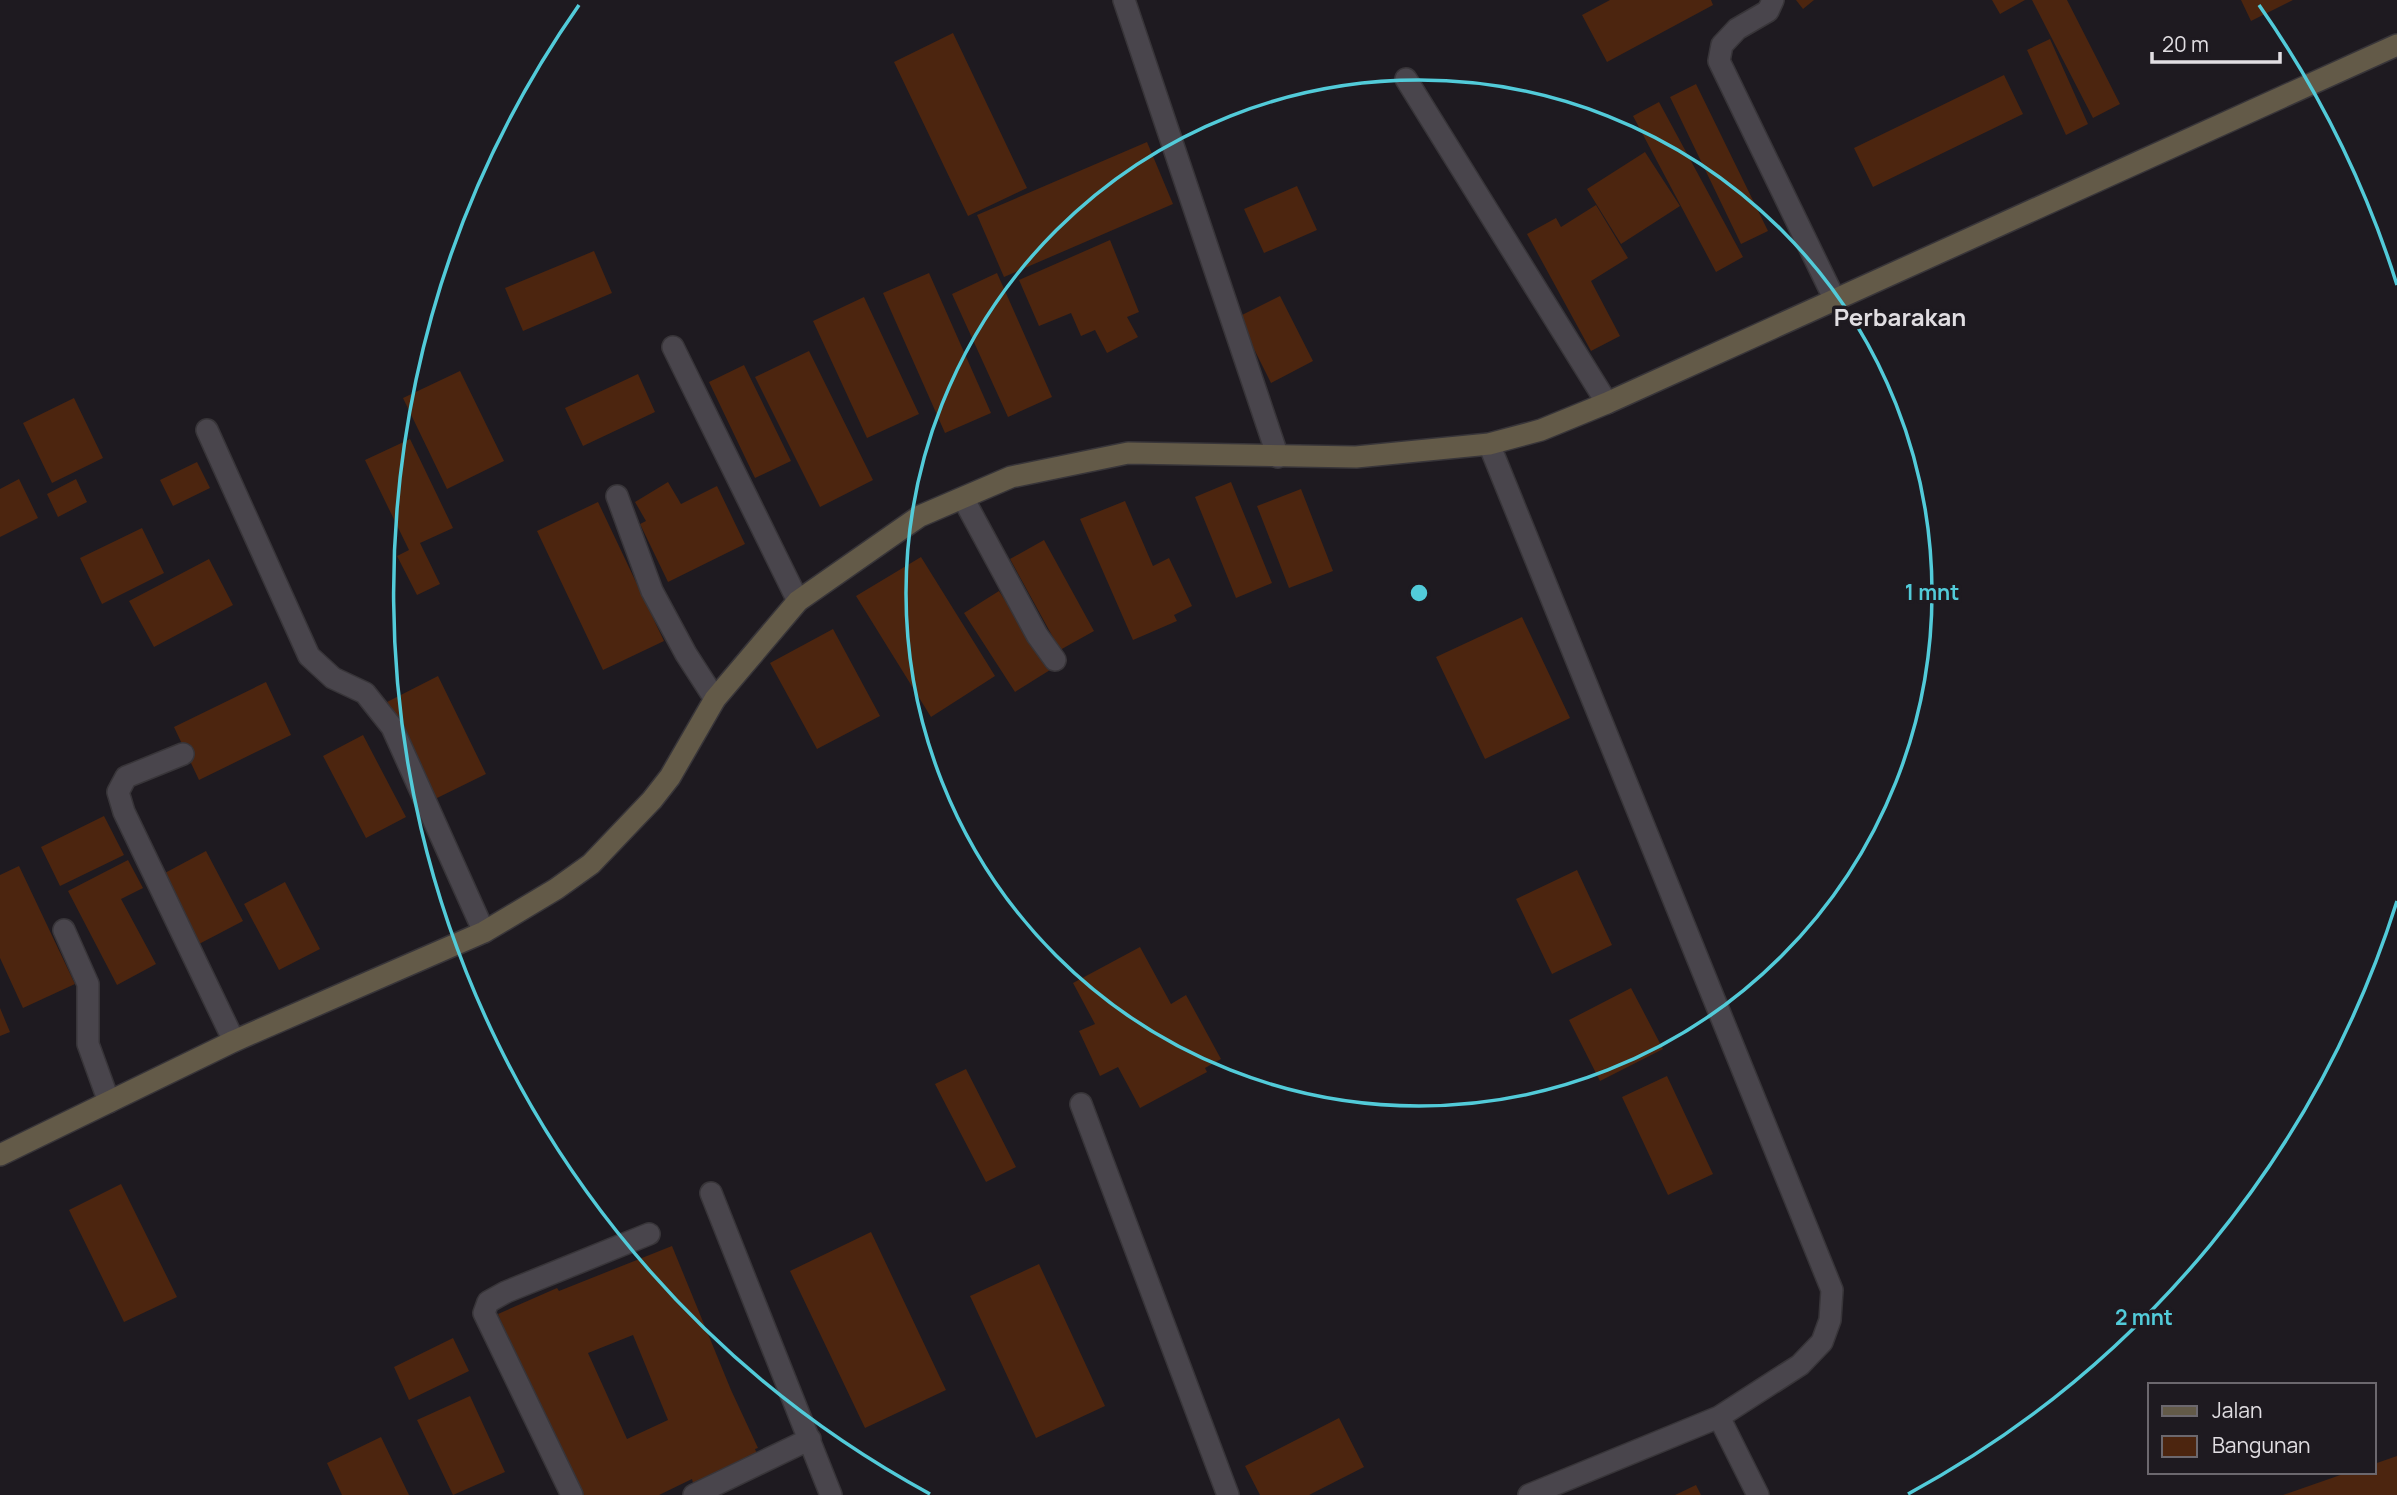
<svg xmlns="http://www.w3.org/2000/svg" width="2397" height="1495" viewBox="0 0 2397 1495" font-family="Manrope,sans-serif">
<rect width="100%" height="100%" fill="#1e1a20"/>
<path fill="#4c250f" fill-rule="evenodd" d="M 1610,0 L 1711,0 L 1713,5 L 1607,62 L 1582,15 Z
M 1796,0 L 1814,0 L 1803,9 Z
M 1992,0 L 2025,0 L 2000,14 Z
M 2032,0 L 2067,0 L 2120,104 L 2093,118 Z
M 2241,0 L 2293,0 L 2251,21 Z
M 953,33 L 1027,188 L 968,216 L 894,62 Z
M 2050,39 L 2088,124 L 2066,135 L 2027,50 Z
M 2004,75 L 2023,114 L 1873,187 L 1854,148 Z
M 1696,84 L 1768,231 L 1741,244 L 1670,97 Z
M 1659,102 L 1743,257 L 1716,272 L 1633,116 Z
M 1147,142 L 1173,204 L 1004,277 L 977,215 Z
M 1645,152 L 1680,206 L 1621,244 L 1587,189 Z
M 1297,186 L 1317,230 L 1264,253 L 1244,209 Z
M 1596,205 L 1628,258 L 1591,281 L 1620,336 L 1591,351 L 1527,234 L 1556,218 L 1561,227 Z
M 1110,240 L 1139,312 L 1127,317 L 1138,337 L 1107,353 L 1095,330 L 1081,336 L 1071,313 L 1039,326 L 1019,280 Z
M 594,251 L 612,293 L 523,331 L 505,288 Z
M 929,273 L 991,413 L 945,433 L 883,293 Z
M 997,273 L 1052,397 L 1008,417 L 952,294 Z
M 1280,296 L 1313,361 L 1271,383 L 1238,317 Z
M 864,297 L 919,414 L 867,438 L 813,321 Z
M 809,351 L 873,480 L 820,507 L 755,377 Z
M 744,365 L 791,461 L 755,478 L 709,382 Z
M 460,371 L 504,461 L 447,489 L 403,398 Z
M 638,374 L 655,412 L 583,446 L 565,408 Z
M 74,398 L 103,458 L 52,483 L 23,423 Z
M 410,439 L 453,528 L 420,543 L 440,584 L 417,595 L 397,556 L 409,550 L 365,460 Z
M 197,462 L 210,488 L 173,506 L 160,480 Z
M 19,479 L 38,518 L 0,537 L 0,489 Z
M 76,479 L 87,502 L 58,517 L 47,494 Z
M 668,482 L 681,504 L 717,486 L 745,544 L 668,582 L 640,524 L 646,521 L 635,502 Z
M 1231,482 L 1272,583 L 1236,598 L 1195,497 Z
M 1301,489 L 1333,571 L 1289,588 L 1257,506 Z
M 1125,501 L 1153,566 L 1169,558 L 1192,606 L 1174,615 L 1177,621 L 1133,640 L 1080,519 Z
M 598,502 L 664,641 L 603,670 L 537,531 Z
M 142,528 L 164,573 L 102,604 L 80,558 Z
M 1044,540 L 1094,631 L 1060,650 L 1010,559 Z
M 921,557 L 995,676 L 931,717 L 856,596 Z
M 209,559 L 233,605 L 154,647 L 129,601 Z
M 999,591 L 1050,670 L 1015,692 L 964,613 Z
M 1522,617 L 1570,718 L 1485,759 L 1436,657 Z
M 833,629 L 880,716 L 817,749 L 770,663 Z
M 438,676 L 486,774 L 435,799 L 387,702 Z
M 266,682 L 291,735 L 199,780 L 174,727 Z
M 363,735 L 406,817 L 366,838 L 323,756 Z
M 104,816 L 124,855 L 60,886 L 41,847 Z
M 206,851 L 243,921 L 199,944 L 163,874 Z
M 128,860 L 143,888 L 121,899 L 156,964 L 117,985 L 68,891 Z
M 19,866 L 75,984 L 23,1008 L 0,958 L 0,875 Z
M 1577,870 L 1612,945 L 1552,974 L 1516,899 Z
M 285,882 L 320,949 L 279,970 L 244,904 Z
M 1140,947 L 1171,1004 L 1186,995 L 1221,1059 L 1205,1068 L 1207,1072 L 1140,1108 L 1118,1067 L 1100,1076 L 1079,1031 L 1095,1024 L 1073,983 Z
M 1631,988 L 1663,1049 L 1600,1081 L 1569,1020 Z
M 0,1008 L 10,1032 L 0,1036 Z
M 966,1069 L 1016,1167 L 986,1182 L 935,1084 Z
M 1667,1076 L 1713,1174 L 1668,1195 L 1622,1097 Z
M 121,1184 L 177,1297 L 124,1322 L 69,1210 Z
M 871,1232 L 946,1390 L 865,1428 L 790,1271 Z
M 672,1246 L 731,1390 L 758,1448 L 755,1449 L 758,1456 L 693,1483 L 692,1479 L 659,1495 L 582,1495 L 527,1377 L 524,1378 L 498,1314 L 557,1288 L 559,1291 ZM 633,1335 L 668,1420 L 627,1439 L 588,1353 Z
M 1039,1264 L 1105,1406 L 1036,1438 L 970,1296 Z
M 453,1338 L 469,1371 L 409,1400 L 394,1367 Z
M 470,1396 L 505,1472 L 453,1495 L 417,1420 Z
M 1339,1418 L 1364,1467 L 1309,1495 L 1260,1495 L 1245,1466 Z
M 381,1437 L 409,1495 L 342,1495 L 327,1463 Z
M 2397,1456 L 2397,1495 L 2283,1495 L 2349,1472 L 2374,1472 L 2374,1464 Z
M 1696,1485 L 1701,1495 L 1675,1495 Z"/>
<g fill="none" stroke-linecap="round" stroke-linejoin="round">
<g stroke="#383539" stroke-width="24">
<path id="street" d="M 1124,0 L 1278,457
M 1773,0 L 1768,11 L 1737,29 L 1722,45 L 1719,61 L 1834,298
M 1406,79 L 1607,403
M 673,347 L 798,601
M 207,430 L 309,656 L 333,678 L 365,693 L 392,727 L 484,932
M 1489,444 L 1832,1290 L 1830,1320 L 1822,1342 L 1800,1365 L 1719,1417 L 1529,1495
M 617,496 L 652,591 L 686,654 L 715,699
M 963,498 L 1037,635 L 1055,660
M 183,754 L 126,777 L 118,792 L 124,812 L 234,1041
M 64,930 L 88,984 L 88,1044 L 109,1102
M 1081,1104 L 1228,1495
M 711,1193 L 831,1495
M 1719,1417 L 1758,1495
M 572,1495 L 484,1313 L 488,1302 L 506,1292 L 649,1234
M 694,1495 L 810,1439"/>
</g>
<g stroke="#383539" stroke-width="24">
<path id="secondary" d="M 0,1155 L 234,1041 L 484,932 L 556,889 L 591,864 L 652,800 L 670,777 L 715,699 L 798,601 L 920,516 L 1011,477 L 1128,453 L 1356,457 L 1489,444 L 1541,430 L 1607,403 L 2397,45"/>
</g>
<use href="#street" stroke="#49454c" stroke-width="21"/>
<use href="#secondary" stroke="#635a48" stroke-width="21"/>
</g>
<g fill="none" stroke="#52cbd9" stroke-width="3.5">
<circle cx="1419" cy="593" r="513"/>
<path d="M2397 901A1025 1025 0 0 1 1908 1494M930 1494A1025 1025 0 0 1 579 5M2259 5A1025 1025 0 0 1 2397 285"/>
</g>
<g text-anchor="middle" stroke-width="7" stroke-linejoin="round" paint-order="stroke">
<g font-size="24" font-weight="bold" fill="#e1dee2" stroke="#1e1a20">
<text x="1900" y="326">Perbarakan</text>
</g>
</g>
<circle cx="1419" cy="593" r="10" fill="#52cbd9" stroke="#1e1a20" stroke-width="3.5"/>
<g font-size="21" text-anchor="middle" font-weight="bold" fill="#52cbd9" stroke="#1e1a20" stroke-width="7" stroke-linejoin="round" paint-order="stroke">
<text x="1932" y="600">1 mnt</text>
<text x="2144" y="1325">2 mnt</text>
</g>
<rect x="2148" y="1383" width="228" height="91" fill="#1e1a20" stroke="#6c686e" stroke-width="2"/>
<rect x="2162" y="1406" width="35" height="10" fill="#635a48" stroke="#6c686e" stroke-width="2"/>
<text x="2212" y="1418" font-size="21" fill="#e1dee2">Jalan</text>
<rect x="2162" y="1436" width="35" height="21" fill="#4c250f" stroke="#6c686e" stroke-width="2"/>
<text x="2212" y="1453" font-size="21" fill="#e1dee2">Bangunan</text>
<path d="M2152 52v10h128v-10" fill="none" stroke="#e1dee2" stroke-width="3.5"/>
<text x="2162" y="52" font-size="21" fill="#e1dee2" stroke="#1e1a20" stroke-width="5" paint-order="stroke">20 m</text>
</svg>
